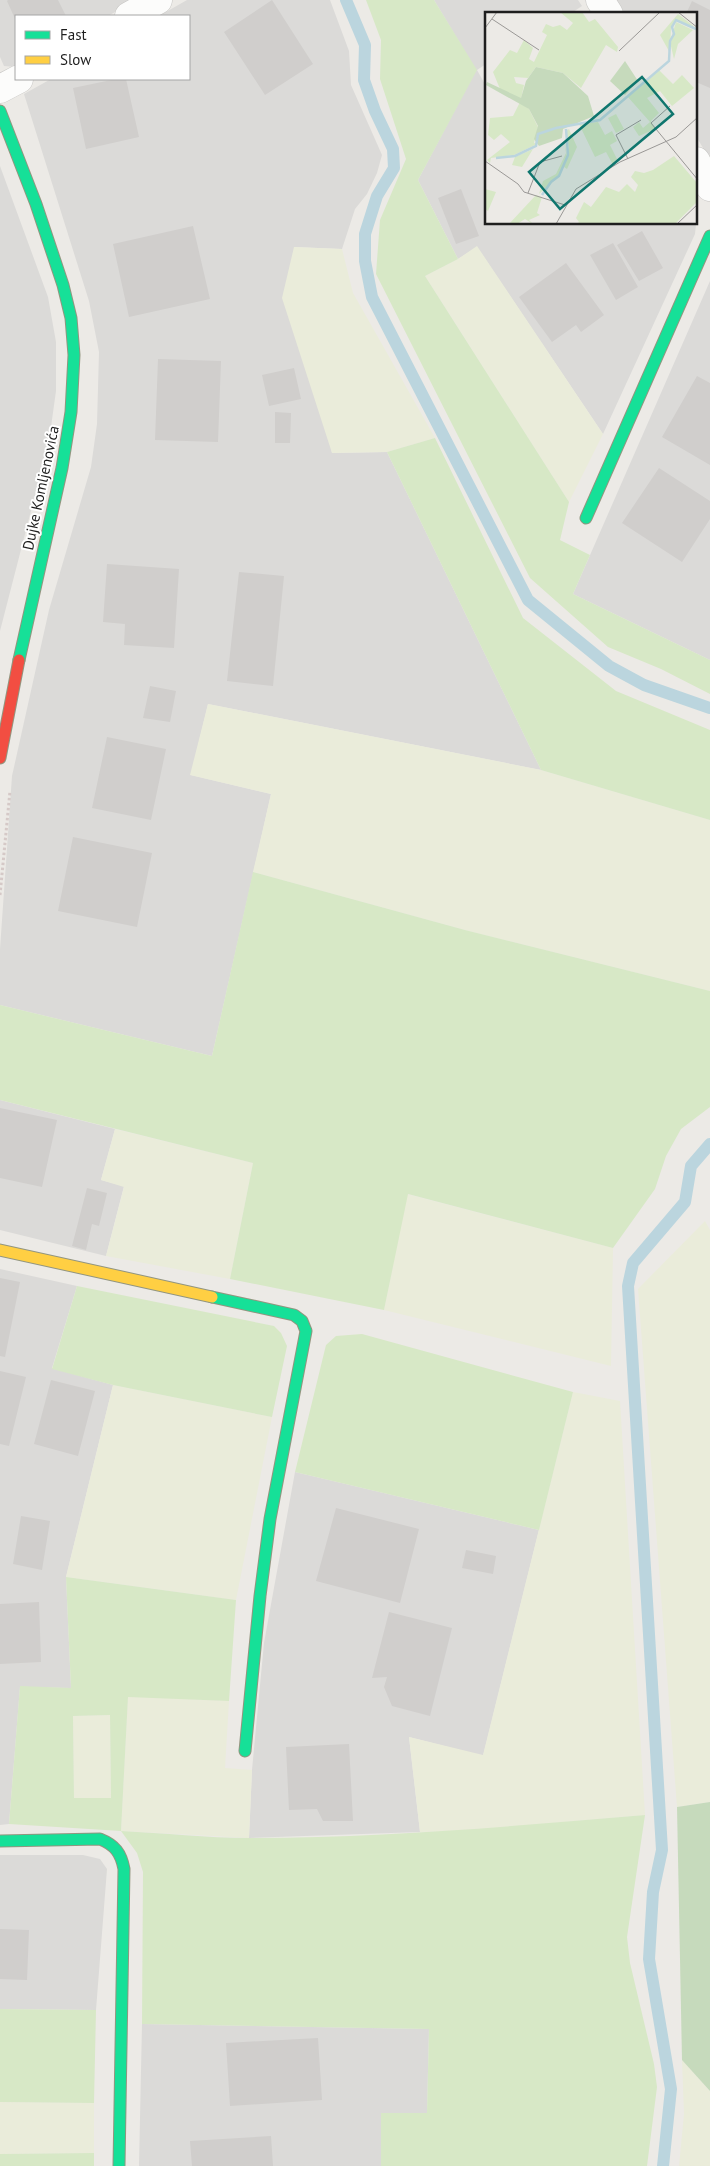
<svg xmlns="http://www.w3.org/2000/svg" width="710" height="2166" viewBox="0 0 710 2166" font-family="'PT Sans',sans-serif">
<rect width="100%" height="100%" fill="#eceae6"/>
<path fill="#dbdad8" d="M 0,0 L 136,0 L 108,16 L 16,16 L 16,67 L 4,66 L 0,57 Z
M 187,0 L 330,0 L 349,51 L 351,85 L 382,155 L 377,173 L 367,194 L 355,209 L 342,249 L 294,247 L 332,453 L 387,452 L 541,770 L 208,704 L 191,775 L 271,794 L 212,1056 L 0,1005 L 0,949 L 12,776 L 49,610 L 91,467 L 97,424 L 99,352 L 89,301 L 24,94 L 51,79 L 189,79 L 189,16 L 159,16 Z
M 434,0 L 578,0 L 582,6 L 570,14 L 486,14 L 486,64 L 477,70 L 486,86 L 486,224 L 696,224 L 695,234 L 603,434 L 477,247 L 458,259 L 418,180 L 476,70 Z
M 616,0 L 710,0 L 710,160 L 696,136 L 696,14 L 624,14 Z
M 0,166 L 48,297 L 56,342 L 56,391 L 49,441 L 0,631 Z
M 710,281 L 710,660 L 573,594 Z
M 0,1100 L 115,1129 L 101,1180 L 124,1186 L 106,1256 L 0,1230 Z
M 0,1269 L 77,1286 L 52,1368 L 113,1385 L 66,1577 L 71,1688 L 20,1687 L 9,1824 L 0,1825 Z
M 295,1472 L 539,1530 L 483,1756 L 409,1737 L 420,1832 L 249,1838 L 252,1770 L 264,1643 Z
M 0,1855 L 83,1855 L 100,1859 L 107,1869 L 96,2010 L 0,2009 Z
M 142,2024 L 429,2029 L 427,2113 L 382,2113 L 381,2166 L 139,2166 Z"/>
<path fill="#eaecda" d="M 477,246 L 603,434 L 569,502 L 425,276 L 458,259 Z
M 294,247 L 342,249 L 353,293 L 435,438 L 387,452 L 332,453 L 282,298 Z
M 208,704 L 541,770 L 710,820 L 710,991 L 465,930 L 253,872 L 271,794 L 190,775 Z
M 115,1129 L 253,1163 L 230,1279 L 106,1256 L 124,1187 L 101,1180 Z
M 407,1194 L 613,1248 L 611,1366 L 384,1310 Z
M 705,1221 L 710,1230 L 710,1802 L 677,1807 L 638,1289 Z
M 113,1385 L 272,1417 L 236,1600 L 66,1577 Z
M 573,1392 L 620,1401 L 645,1815 L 462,1831 L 420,1832 L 409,1737 L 483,1755 Z
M 128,1696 L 229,1701 L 225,1768 L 252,1770 L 249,1838 L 121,1831 Z
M 110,1715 L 111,1798 L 74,1798 L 73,1716 Z
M 682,2060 L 710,2091 L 710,2166 L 679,2166 L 684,2114 Z
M 0,2102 L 94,2103 L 94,2153 L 0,2154 Z"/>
<path fill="#d7e8c6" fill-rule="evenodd" d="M 366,0 L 434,0 L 477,70 L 418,180 L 458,259 L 425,276 L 569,502 L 560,540 L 590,555 L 573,594 L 710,660 L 710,694 L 661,669 L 608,647 L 530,578 L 376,274 L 380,220 L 406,159 L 380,79 L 381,40 Z
M 435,438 L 523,618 L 616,691 L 710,730 L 710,820 L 541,770 L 387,452 Z
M 253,872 L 465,930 L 710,991 L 710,1107 L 681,1129 L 666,1156 L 655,1189 L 613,1248 L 408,1194 L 384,1310 L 230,1279 L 253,1163 L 0,1100 L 0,1005 L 212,1056 Z
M 77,1286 L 274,1326 L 281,1333 L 287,1346 L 272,1417 L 113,1385 L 52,1369 Z
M 362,1334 L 573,1392 L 539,1530 L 295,1472 L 326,1345 L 336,1336 Z
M 66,1577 L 236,1600 L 229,1701 L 128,1697 L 121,1831 C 164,1833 207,1838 249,1838 C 382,1838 514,1826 645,1815 L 627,1937 L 630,1963 L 654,2064 L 657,2087 L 647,2166 L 381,2166 L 381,2113 L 427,2113 L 429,2029 L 142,2024 L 143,1872 L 137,1853 L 121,1831 L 9,1824 L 20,1686 L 71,1688 ZM 110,1715 L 111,1798 L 74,1798 L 73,1716 Z
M 0,2009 L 96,2010 L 94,2103 L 0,2102 Z
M 94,2153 L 94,2166 L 0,2166 L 0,2154 Z"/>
<path fill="#c6dabc" d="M 710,1802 L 710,2091 L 682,2060 L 677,1807 Z"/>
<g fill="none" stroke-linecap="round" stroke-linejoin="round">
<path stroke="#bbd5de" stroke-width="12" d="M 346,0 L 365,45 L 364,80 L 375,111 L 393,149 L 394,168 L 377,196 L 365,234 L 365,261 L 372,297 L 528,600 L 609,666 L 644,685 L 710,708
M 663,2166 L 671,2089 L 649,1959 L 653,1892 L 662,1850 L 628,1286 L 633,1263 L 685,1202 L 691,1166 L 710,1144"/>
</g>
<path fill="#d0cecc" d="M 8,0 L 58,0 L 66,16 L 16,16 L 16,21 L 7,1 Z
M 272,0 L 313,64 L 265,95 L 224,32 Z
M 692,1 L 710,10 L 710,88 L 696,82 L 696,14 L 686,14 Z
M 116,79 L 126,79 L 139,137 L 86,149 L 73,88 Z
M 461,189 L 479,236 L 456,244 L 438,198 Z
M 193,226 L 210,299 L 129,317 L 113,244 Z
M 642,231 L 663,268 L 639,281 L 617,245 Z
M 613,243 L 638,287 L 616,300 L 590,255 Z
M 566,263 L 604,315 L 581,332 L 576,325 L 552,342 L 519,297 Z
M 158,359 L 221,361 L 218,442 L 155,440 Z
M 294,368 L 301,399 L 269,406 L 262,375 Z
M 697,376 L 710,383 L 710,465 L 662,437 Z
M 275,412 L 291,413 L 290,443 L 275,443 Z
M 659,468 L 710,501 L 710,519 L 682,562 L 622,523 Z
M 107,564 L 179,569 L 174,648 L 124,645 L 125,624 L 103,622 Z
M 239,572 L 284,576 L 273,686 L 227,681 Z
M 150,686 L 176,691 L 170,722 L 143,718 Z
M 107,737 L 166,749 L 151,820 L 92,808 Z
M 73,837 L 152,853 L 137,927 L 58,911 Z
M 0,1108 L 57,1120 L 42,1187 L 0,1178 Z
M 87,1188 L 107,1193 L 99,1226 L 92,1224 L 86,1250 L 72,1246 Z
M 0,1278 L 20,1282 L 5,1357 L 0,1356 Z
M 0,1371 L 26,1377 L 9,1446 L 0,1444 Z
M 51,1380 L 95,1391 L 78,1456 L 34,1444 Z
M 336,1508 L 419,1529 L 400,1603 L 316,1581 Z
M 21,1516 L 50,1521 L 42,1570 L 13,1564 Z
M 466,1550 L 496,1556 L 493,1574 L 462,1568 Z
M 39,1602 L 41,1662 L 0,1664 L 0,1604 Z
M 389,1612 L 452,1628 L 430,1716 L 392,1706 L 384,1687 L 387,1677 L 372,1678 Z
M 349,1744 L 353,1821 L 323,1821 L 317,1809 L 289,1810 L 286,1747 Z
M 0,1929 L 29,1930 L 27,1980 L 0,1979 Z
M 318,2038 L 322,2100 L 230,2106 L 226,2043 Z
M 271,2136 L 273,2166 L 192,2166 L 190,2141 Z"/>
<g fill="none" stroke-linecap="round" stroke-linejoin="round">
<g stroke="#c5c4c2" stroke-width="29">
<path id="street" d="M 600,0 L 609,14
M 129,16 L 158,0
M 0,89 L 19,79
M 696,161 L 710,187"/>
</g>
<g stroke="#92957f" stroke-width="13">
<path id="fast" d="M 0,111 L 36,204 L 63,285 L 71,318 L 74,355 L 71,412 L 62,468 L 19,660
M 586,518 L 710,236
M 212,1297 L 294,1315 L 302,1321 L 306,1331 L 270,1519 L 260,1596 L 245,1751
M 0,1841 L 100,1839 C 115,1845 121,1853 124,1869 L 119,2166"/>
</g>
<g stroke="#92957f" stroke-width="13">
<path id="slow" d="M 0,1250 L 212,1297"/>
</g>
<g stroke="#92957f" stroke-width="13">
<path id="jam" d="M 0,758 L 19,660"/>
</g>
<path stroke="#d5c9c7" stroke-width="3" stroke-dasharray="2.5 2.5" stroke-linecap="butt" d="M 0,895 L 10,791"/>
<use href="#street" stroke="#fcfcfb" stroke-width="28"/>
<use href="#fast" stroke="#16e098" stroke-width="11"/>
<use href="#slow" stroke="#ffcf43" stroke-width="11"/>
<use href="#jam" stroke="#f24e42" stroke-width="11"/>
</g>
<g text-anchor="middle" stroke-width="4" stroke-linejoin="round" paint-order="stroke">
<g font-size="15" fill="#1e1e1e" stroke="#fff">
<text transform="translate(41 488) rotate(-78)" y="5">Dujke Komljenovića</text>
</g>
</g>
<g transform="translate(485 12)">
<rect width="212" height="212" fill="#eceae6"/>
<path d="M 75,0 L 97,0 L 104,10 L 110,7 L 133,35 L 132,40 L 121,33 L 96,76 L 78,61 L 51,55 L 43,66 L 29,65 L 31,71 L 39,73 L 36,87 L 15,77 L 8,60 L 25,38 L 32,41 L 39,28 L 48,36 L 44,47 L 49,50 L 62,23 L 57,20 L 61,12 L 68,15 L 75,13 L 82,18 L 88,11 ZM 193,2 L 210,15 L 190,8 L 186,16 L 185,41 L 175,23 ZM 191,10 L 208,18 L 193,32 L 189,47 L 185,30 ZM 174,58 L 188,72 L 197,63 L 209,76 L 187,94 L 175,79 L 162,86 L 174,101 L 166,109 L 170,117 L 154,124 L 148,115 L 154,110 L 158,116 L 165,110 L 142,84 ZM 35,90 L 44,97 L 53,115 L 49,131 L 52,132 L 29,143 L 6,146 L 5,151 L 2,148 L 25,130 L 16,122 L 9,128 L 3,123 L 5,106 L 28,104 ZM 131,102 L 139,117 L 131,121 L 123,106 ZM 113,110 L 120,123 L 127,119 L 132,129 L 125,133 L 133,149 L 128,153 L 121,140 L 110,145 L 94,112 ZM 84,117 L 92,135 L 82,157 L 79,155 L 84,135 L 80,120 ZM 78,120 L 82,144 L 73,165 L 54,182 L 58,169 L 71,162 L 81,141 ZM 48,137 L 37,155 L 27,153 L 30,145 ZM 189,144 L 212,171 L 212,190 L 190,212 L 92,212 L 94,210 L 91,206 L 99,190 L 106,195 L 121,175 L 134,180 L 142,172 L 150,180 L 153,173 L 146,165 L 150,159 L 159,161 L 168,158 ZM 0,177 L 11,180 L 3,199 L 0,197 ZM 51,183 L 57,185 L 52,201 L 55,203 L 44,208 L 48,212 L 40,207 L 32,212 L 24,212 Z" fill="#d7e8c6"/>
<path d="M 140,49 L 153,69 L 140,83 L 125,69 ZM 51,55 L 78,61 L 103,84 L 109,104 L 78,117 L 77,126 L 54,134 L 49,127 L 53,114 L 44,97 L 1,73 L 2,70 L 36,86 L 41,69 Z" fill="#c6dabc"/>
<path fill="none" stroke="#bbd5de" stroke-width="2.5" d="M 11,146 L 30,144 L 51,134 L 53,122 L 71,116 L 115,108 L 184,49 L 185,29 L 189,22 L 187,15 L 191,8 L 211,17M 57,183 L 66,170 L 74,164 L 83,143 L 81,117"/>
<path fill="none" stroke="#9a9896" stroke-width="1" d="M 193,0 L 213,16M 7,7 L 54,38M 0,16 L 12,0M 134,39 L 175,0M 185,94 L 166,111 L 213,168M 143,147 L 131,123 L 156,108M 0,149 L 33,172 L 39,180 L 80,193M 43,181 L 55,150 L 77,144M 71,212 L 91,177 L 135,150 L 191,125 L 213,105M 192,212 L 213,192"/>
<path fill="#0f766e" fill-opacity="0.15" stroke="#0f766e" stroke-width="2.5" d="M 157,65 L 188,102 L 75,197 L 44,160 Z"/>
<rect width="212" height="212" fill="none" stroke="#1e1e1e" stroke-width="2.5"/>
</g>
<rect x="15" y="15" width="175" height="65" fill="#ffffff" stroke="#a5a5a5"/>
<rect x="25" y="31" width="25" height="8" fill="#16e098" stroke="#a5a5a5"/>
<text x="60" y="40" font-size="15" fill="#1e1e1e">Fast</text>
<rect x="25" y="56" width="25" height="8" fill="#ffcf43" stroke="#a5a5a5"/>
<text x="60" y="65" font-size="15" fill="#1e1e1e">Slow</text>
</svg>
